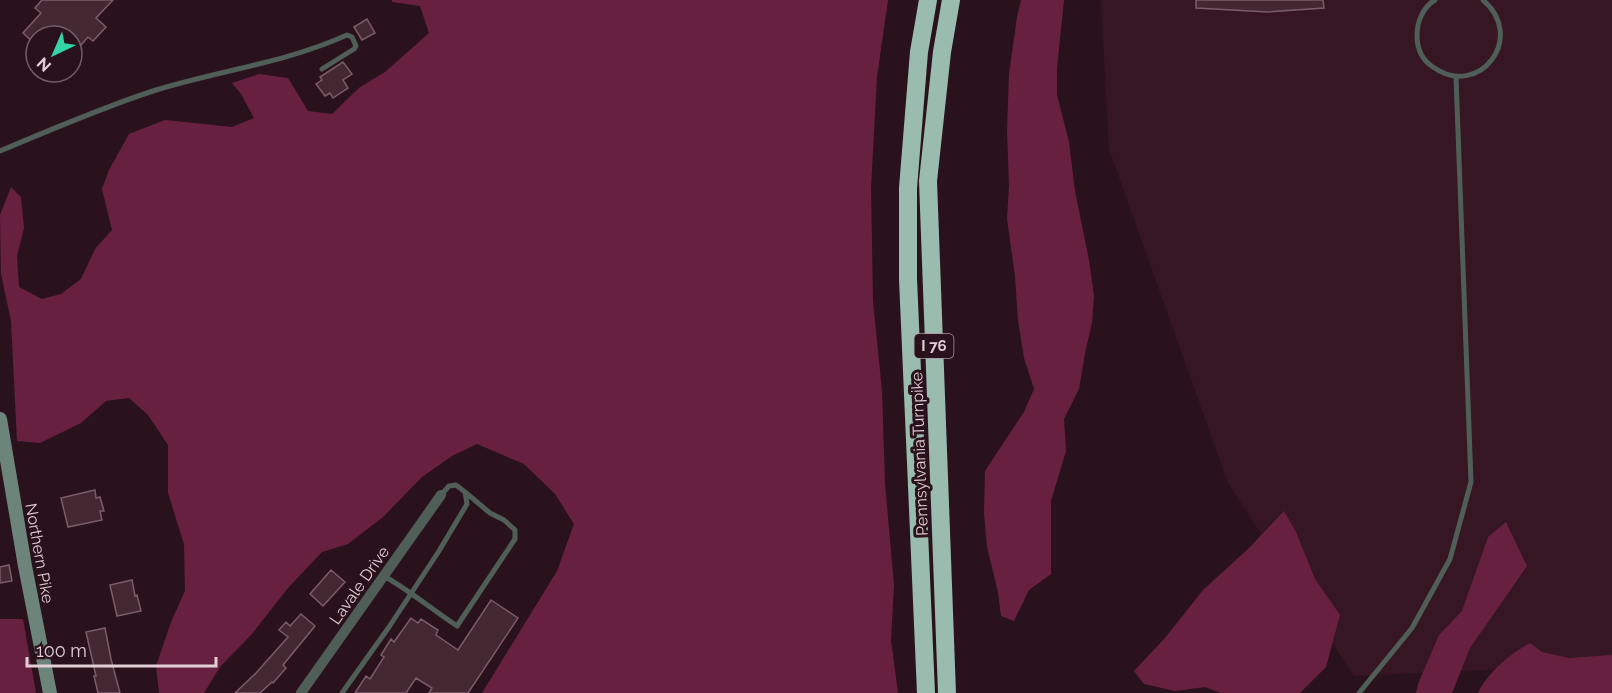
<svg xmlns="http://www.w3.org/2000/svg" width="1612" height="693" viewBox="0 0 1612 693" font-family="Raleway,sans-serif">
<rect width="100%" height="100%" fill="#2a121c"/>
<path fill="#361623" d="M 1101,0 L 1612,0 L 1612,664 L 1354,676 L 1228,483 L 1109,149 Z"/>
<path fill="#682041" d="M 392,0 L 888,0 L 877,77 L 871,188 L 873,301 L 882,391 L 885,484 L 894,585 L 891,640 L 898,693 L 482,693 L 557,571 L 574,524 L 555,494 L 524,464 L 477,444 L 452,456 L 422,477 L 383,517 L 348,544 L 322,552 L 288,588 L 251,635 L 220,667 L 204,693 L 159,693 L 156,666 L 171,622 L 185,591 L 184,544 L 168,493 L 168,445 L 148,415 L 129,398 L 106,401 L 81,423 L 40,443 L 17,441 L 11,321 L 1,274 L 0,215 L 11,187 L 21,197 L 24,228 L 17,256 L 19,287 L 42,299 L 61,294 L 81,279 L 95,249 L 112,230 L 102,189 L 109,170 L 129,134 L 165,120 L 232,127 L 254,118 L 241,94 L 232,83 L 259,74 L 288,78 L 308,111 L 332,114 L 360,87 L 385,72 L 429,33 L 420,6 L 392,2 Z
M 1021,0 L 1064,0 L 1057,68 L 1057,95 L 1069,142 L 1075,191 L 1089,260 L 1094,296 L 1092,323 L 1085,353 L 1079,389 L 1064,419 L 1066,451 L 1051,501 L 1051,574 L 1029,590 L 1014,621 L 1001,616 L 998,592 L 987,547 L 984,513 L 985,471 L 1024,412 L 1034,389 L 1024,358 L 1018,320 L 1015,276 L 1007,219 L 1009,186 L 1007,130 L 1009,74 L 1017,17 Z
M 1284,511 L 1296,532 L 1315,579 L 1340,615 L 1326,667 L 1300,693 L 1221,693 L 1205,687 L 1175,691 L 1144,684 L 1134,671 L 1165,638 L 1203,590 L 1248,549 Z
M 1506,522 L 1527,566 L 1470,648 L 1452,693 L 1416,693 L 1418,684 L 1439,635 L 1462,611 L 1488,537 Z
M 0,619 L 23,619 L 36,693 L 0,693 Z
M 1530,643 L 1542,652 L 1569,658 L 1612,655 L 1612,693 L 1478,693 C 1488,672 1510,654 1530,643 Z"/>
<path fill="#432832" stroke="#7b5c68" stroke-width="1.5" d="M 42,0 L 113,0 L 96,18 L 106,27 L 93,41 L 88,37 L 72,55 L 72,36 L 36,36 L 36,45 L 23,33 L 41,13 L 35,8 Z
M 1196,0 L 1323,0 L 1324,8 L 1268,12 L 1196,8 Z
M 367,19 L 375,33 L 362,40 L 354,27 Z
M 343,62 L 352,74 L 343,80 L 348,88 L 333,98 L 330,93 L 325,96 L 316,84 L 322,80 L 320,77 Z
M 95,490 L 96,498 L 100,497 L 104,511 L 100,511 L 102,520 L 68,527 L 61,498 Z
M 9,565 L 12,581 L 0,583 L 0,567 Z
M 331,570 L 345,582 L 323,606 L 310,594 Z
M 132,580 L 135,596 L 137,595 L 141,611 L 117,616 L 110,585 Z
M 491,600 L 518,618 L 468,693 L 429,693 L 432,688 L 416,678 L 406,693 L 355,693 L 366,676 L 370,679 L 384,657 L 381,655 L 391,639 L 394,642 L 411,618 L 418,623 L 421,619 L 438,630 L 436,635 L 458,650 Z
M 301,614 L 315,626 L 283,665 L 286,668 L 273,683 L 272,682 L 260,693 L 235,693 L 256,673 L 288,637 L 279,630 L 286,622 L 290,626 Z
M 105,628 L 111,659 L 120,693 L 98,693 L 94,676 L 96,676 L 86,632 Z"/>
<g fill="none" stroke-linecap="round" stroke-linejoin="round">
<path stroke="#505e58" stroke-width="5" d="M 1435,0 C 1423,7 1417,22 1417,35 C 1417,48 1422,60 1433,67 C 1479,100 1527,37 1483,0
M 0,151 C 50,130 101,108 153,91 C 217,71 285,63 347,35 L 352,37 L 356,46 L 354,49 L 322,69
M 384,576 C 410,591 433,610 457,626 L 515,539 L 515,530 L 504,520 L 490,513 L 465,492
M 342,693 L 389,627 L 439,551 L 467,504 L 465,492 L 456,485 L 449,486 L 441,495
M 1359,693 L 1412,628 L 1450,559 L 1471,482 L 1456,77"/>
<path stroke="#505e58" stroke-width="10" d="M 301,693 L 441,495"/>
<path stroke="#6d847b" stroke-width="14" d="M 0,419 L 25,566 L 50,693"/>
<path stroke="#99bcae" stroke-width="18" d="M 926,693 L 908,279 L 908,188 L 919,52 L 928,0
M 947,693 L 928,181 L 942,52 L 951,0"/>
</g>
<g text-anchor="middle" stroke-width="6" stroke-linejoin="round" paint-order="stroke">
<rect fill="#2a121c" stroke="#aa969e" stroke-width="1.5" x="914.5" y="334" width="39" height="24" rx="4.5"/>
<g font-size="15" font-weight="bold" fill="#e1cfd5">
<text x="934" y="351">I 76</text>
</g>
<g font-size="16" fill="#e1cfd5" stroke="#2a121c">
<text transform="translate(919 454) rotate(-92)" y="6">Pennsylvania Turnpike</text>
<text transform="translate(40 553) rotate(80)" y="6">Northern Pike</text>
<text transform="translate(359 585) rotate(-55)" y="6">Lavale Drive</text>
</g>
</g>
<g transform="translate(54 54) rotate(224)"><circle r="28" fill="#2a121c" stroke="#735e66" stroke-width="1.5"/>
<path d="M0-4.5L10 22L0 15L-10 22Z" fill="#34d4a8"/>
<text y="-9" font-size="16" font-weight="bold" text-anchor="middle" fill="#e1cfd5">N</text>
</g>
<path d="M27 657v9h189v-9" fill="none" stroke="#e1cfd5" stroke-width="3"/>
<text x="36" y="657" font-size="18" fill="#e1cfd5" stroke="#2a121c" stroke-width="4.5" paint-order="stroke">100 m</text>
</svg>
